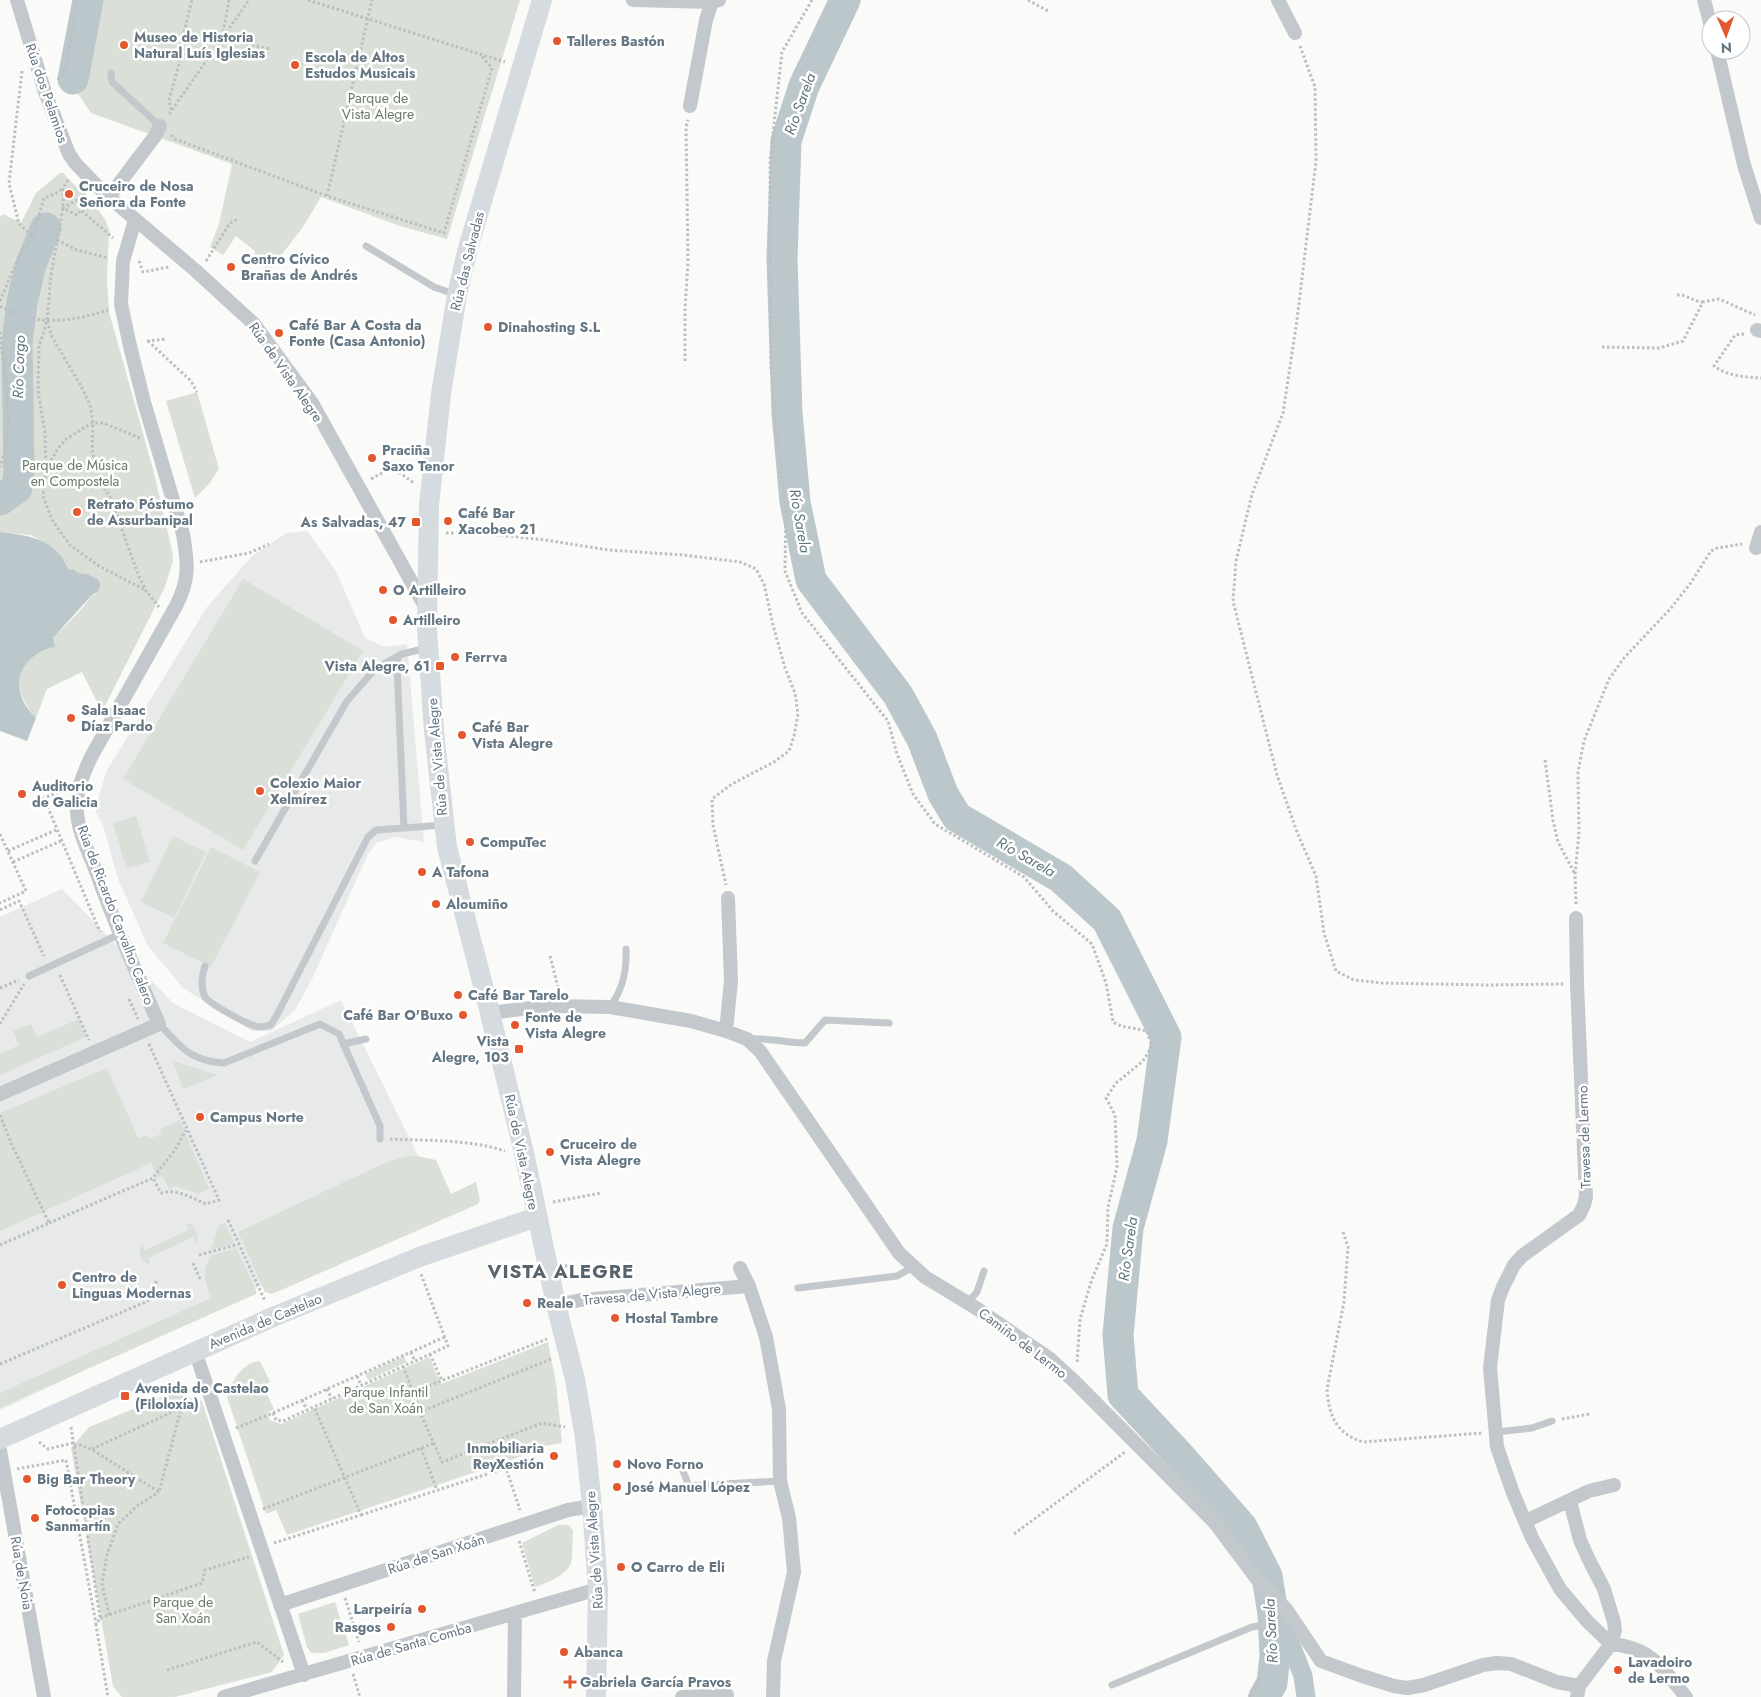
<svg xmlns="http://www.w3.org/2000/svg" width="1761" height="1697" viewBox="0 0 1761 1697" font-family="Jost,sans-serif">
<rect width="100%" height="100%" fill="#fafaf8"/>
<path fill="#e8e9e9" d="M 307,531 L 336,571 L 365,638 L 385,647 L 407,644 L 424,842 L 395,837 L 376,843 L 367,856 L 313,977 L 295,1010 L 271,1031 L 252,1031 L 183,988 L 148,946 L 118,879 L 103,825 L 95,810 L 106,772 L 207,607 L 252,556 L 286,533 Z
M 62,889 L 173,1003 L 250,1042 L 341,1000 L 436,1192 L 242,1296 L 0,1410 L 0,917 Z"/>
<path fill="#dadfd7" d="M 94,0 L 520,0 L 447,239 L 400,226 L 321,197 L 303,227 L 269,271 L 252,257 L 256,252 L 236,236 L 223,255 L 210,247 L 219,224 L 232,164 L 91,113 L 77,92 Z
M 60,173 L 63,173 L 97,208 L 106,221 L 109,230 L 107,280 L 109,312 L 153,469 L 172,550 L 173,561 L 165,587 L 102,712 L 82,672 L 47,689 L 36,718 C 21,700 11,681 29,659 C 34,653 44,652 48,646 C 52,642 53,637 57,634 C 69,622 82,610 91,596 L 96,594 L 78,573 L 70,570 L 65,566 L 65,561 L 50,546 L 31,535 L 0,532 L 0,217 L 3,214 L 21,223 L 36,193 Z
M 197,392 L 219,469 L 209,484 L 195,498 L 166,401 Z
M 243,579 L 363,651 L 243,850 L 123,779 Z
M 136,816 L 150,862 L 126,868 L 113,823 Z
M 173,836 L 206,852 L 174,918 L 141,902 Z
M 211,847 L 260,872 L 211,967 L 163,943 Z
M 79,1019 L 86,1037 L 0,1075 L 0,1054 L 19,1045 L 13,1031 L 31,1024 L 37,1037 Z
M 173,1061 L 218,1075 L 183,1089 Z
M 107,1068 L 138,1138 L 147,1135 L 149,1139 L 161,1134 L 160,1129 L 180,1120 L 209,1189 L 199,1194 L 175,1186 L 169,1189 L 163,1176 L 158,1178 L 151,1163 L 0,1231 L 0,1113 Z
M 413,1155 L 436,1160 L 451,1194 L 476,1182 L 480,1200 L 478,1204 L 272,1294 L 265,1292 L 238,1232 L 387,1162 Z
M 225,1223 L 234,1243 L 211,1250 L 219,1225 Z
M 186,1224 L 191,1224 C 197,1230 199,1235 196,1243 L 193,1237 L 148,1258 L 150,1264 C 140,1263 137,1252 142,1244 L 145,1250 L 189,1230 Z
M 236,1248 L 256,1290 L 256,1294 L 0,1408 L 0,1393 L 211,1298 C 205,1278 201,1277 210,1256 Z
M 548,1342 L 556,1383 L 562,1443 L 538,1447 L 538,1449 L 506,1462 L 287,1535 L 276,1510 L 266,1514 L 226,1394 C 235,1379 241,1363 260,1361 L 270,1382 L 263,1386 L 274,1409 L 267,1413 L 270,1420 L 281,1424 L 429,1357 L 441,1384 Z
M 404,1356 L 407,1362 L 368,1380 L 365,1374 Z
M 172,1393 L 202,1401 L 284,1655 L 272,1672 L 175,1697 L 122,1697 L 113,1686 L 71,1448 L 89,1427 Z
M 558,1525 L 568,1525 L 573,1530 C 572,1541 573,1553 571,1563 C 568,1574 546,1584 535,1587 L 522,1543 Z
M 335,1602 L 349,1645 L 324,1653 L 311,1653 L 307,1647 L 298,1614 Z"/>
<path fill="#bbc7cb" d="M 0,532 C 25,535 48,537 64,560 C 66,564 66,567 70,570 L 73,569 L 78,573 L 87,574 L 99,580 L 100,586 L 98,591 L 91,596 L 53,638 L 55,647 C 33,650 13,671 21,695 C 23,704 30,711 36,718 L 27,741 L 0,731 Z"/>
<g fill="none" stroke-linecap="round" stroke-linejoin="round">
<path stroke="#bbc7cb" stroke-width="19" d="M 1273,1614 L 1282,1622 L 1303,1676 L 1306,1697"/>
<path stroke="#bbc7cb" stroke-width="31" d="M 845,0 L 804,86 L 786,141 L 782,259 L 787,413 L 795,502 L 811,580 L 898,695 L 922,739 L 943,794 L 957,817 L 1061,878 L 1107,920 L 1166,1037 L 1152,1141 L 1128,1228 L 1118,1335 L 1123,1395 L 1178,1454 L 1242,1527 L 1267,1576 L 1273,1614 L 1275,1655 L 1272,1683 L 1264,1697
M 73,79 L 88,0
M 0,500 L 17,488 L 19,472 L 17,343 L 22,302 L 31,264 L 46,228"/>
<path stroke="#bbbfc2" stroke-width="3" stroke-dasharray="2.5 2.5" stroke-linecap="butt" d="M 229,0 L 222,39 L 270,49
M 308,0 L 505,62
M 812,0 L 782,52 L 770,161 L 771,366 L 776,433 L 786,508 L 785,571 L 802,613 L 888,721 L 897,754 L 913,794 L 935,824 L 1024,877 L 1053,911 L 1092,944 L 1106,983 L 1113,1022 L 1121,1026 L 1147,1031 L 1152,1046 L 1143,1061 L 1116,1083 L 1106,1098 L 1115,1115 L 1117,1167 L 1108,1207 L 1107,1244 L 1092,1279 L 1080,1319 L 1077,1364
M 1028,0 L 1048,11
M 1300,46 L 1315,87 L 1316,161 L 1297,320 L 1283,413 L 1252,494 L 1236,561 L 1233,601 L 1277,775 L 1297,832 L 1316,876 L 1324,933 L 1336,971 L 1354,980 L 1382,983 L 1487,985 L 1564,984
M 22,71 L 9,183 L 18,220 L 18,223 L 33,236
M 58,80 L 66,67 L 77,0
M 171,110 L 169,100 L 179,64 L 181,44 L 192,0
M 169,114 L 249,0
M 171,135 L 175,139 L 327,196 L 444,233 L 492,68 L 480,54
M 85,193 L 79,199 L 63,208 L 77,215 L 81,210 L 113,238
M 327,196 L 372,0
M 57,240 L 77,250 L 108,258
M 139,261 L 143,272 L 169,267
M 206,261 L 230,223 L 238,219
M 1677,295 C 1687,294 1693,302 1703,302
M 0,301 L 18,259 L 33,236 L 44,198 L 55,194 L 63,188
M 0,306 C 36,327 70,322 108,310
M 47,321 L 52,337 L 81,386 L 90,405 L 93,423 L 92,450 L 100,480 L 111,499 L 138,574 L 146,591 L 159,607
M 0,332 C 4,376 16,424 0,467
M 1744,334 L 1735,335 L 1714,366 C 1727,376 1745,377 1761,378
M 147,341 L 167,339
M 148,341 L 191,381 L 197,392
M 1602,347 L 1659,348 L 1683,341 L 1703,302 L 1719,299 L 1755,315
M 685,361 L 685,309 L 688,262 L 686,127 L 688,120
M 140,438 L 103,423 L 93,423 L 85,427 L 65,440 L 57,450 L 46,468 L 43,496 L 52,520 L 70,545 L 99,566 L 145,590
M 46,468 L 45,433 L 38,390 L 39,346 L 47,321 L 51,275 L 63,208 L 63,188 L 69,179
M 371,479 C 394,466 393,468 414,483
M 446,533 L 480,533 L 545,540 L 609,550 L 683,555 L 724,560 L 740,562 L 756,569 L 764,584 L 773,625 L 785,668 L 795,693 L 798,714 L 794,736 L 789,751 L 774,762 L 732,784 L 712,799 L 713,825 L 726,885
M 200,562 L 249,553 L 269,544
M 1545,760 L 1553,820 L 1558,842 L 1575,874
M 63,790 L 44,798 L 100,932
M 0,834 L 26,891 L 0,903
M 8,851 L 56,830
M 13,862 L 61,841
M 1576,904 L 1575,875 L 1579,832 L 1578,772 L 1584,741 L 1609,679 L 1624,658 L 1671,608 L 1690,584 L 1711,551 L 1717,548 L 1742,544
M 0,910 L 19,901 L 44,956
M 550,956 L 559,991
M 60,975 L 89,1040
M 0,988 L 19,980
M 129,999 L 138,1019
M 0,1024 L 24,984
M 149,1044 L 219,1200 L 206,1204 C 191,1198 177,1188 161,1193 L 153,1178
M 0,1115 L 12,1145 L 49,1223 L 0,1245
M 390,1139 C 429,1141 468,1139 505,1151
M 553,1202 L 601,1193
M 228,1220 L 265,1301
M 49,1223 L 153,1178 L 175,1150 L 186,1130
M 1343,1232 L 1348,1247 L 1344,1302 L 1327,1389 C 1329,1415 1335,1433 1363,1442 L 1482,1433
M 199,1255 L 239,1244
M 193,1263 L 201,1281
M 565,1266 L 573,1266
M 411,1352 L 415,1361
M 430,1354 L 442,1381
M 551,1359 L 420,1412 L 442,1462 L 542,1423 L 565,1427
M 0,1364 L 148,1301 L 157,1280
M 403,1366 L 413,1392 L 547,1339
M 357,1376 L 361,1385
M 327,1389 L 332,1399
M 413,1392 L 420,1412
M 302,1400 L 307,1410
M 273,1413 L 276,1420 L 283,1421 L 448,1346 L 421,1274
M 1562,1419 L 1590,1414
M 71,1427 L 100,1618 L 96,1625 L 108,1697
M 236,1428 L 273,1413 L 445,1337
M 39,1442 L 48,1449 L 73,1443
M 74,1446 L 80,1445 L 91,1449 L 159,1492 L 185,1394 L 193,1389
M 421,1448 L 437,1490
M 92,1449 L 181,1408
M 17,1469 L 66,1460 L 96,1624
M 263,1509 L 434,1443
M 361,1515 L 506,1468 L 520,1510
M 1014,1534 L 1125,1452
M 519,1541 L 535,1593
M 274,1543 L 361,1515 L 314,1407
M 345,1598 L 359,1642
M 109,1615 L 102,1583 L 107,1555 L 118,1524 L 137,1506 L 159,1492
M 100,1618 L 202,1583 L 205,1570 L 249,1557
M 167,1670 L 257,1642 L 283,1662
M 353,1674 L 360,1697
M 1249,1697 C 1262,1678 1266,1659 1264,1636"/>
<path stroke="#c3c8cc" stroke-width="7" d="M 111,73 L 112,82 L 160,126
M 366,246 L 434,287 L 454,294
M 404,828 L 443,825
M 255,861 L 347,701 L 375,669 L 398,656
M 205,966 C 202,976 200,987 205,997 C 208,1003 247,1024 255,1026 C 260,1028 266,1026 271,1025 L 278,1013 L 368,837 L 376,830 L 404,828 L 397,665 L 398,656 L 402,654 L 427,648
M 29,976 L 120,934
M 610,1007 C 623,989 627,971 626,949
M 159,1024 C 182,1047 189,1061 224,1063 L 320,1024 L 339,1034 L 380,1126 L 380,1139
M 748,1039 C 767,1037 786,1043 805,1043 L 825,1020 L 889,1023
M 343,1044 L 366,1039
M 798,1288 L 897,1276 L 913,1267
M 968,1302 L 977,1292 L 984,1271
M 1496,1432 L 1532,1428 L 1552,1421
M 681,1466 L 689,1486 L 780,1481
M 1112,1685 L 1252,1627 L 1263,1625"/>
<path stroke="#c3c8cc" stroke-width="14" d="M 17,0 L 45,92 L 69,154 L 76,164 L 103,192 L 195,270 L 254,324 L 312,403 L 426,608
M 633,0 L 712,2 L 719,0
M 1278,0 L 1295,33
M 1704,0 L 1711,26
M 1717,50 L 1744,165 L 1761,218
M 690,106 L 706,20 L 712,2
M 109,197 L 155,136 L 160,126
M 1757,330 L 1761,331
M 1756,548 L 1761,532
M 1576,918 L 1577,984 L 1586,1197 L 1584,1205 L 1579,1215 L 1522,1256 L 1514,1265 L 1503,1287 L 1498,1300 L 1490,1368 L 1497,1447 L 1513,1493 L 1532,1538 L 1560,1589 L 1587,1621 L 1611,1644
M 490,1013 L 547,1006 L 610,1007 L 691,1021 L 726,1031 L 747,1039 L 760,1051 L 899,1253 L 925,1277 L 976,1308 L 1049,1358 L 1075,1382 L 1215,1523 L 1260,1583 L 1286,1609 L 1321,1661 L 1362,1676 L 1394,1686 L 1407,1688 L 1424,1685 L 1483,1665 L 1497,1663 L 1511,1664 L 1557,1682 L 1579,1686
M 726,1031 L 731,981 L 728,898
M 0,1094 L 159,1024 C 136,972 113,920 94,866 C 87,849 78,830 77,812 C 75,792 83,775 91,757 L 176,606 C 190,579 188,563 183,534 L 144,402 L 130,346 L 121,304 L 123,261 L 135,220
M 740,1268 L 749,1286
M 556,1305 L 581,1300 L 749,1286 L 766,1337 L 779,1409 L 780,1481 L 789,1518 L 794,1572 L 774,1661 L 773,1697
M 195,1351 L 304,1675
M 0,1450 L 44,1697
M 1570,1501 L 1580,1540 L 1588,1558 L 1604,1589 L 1614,1622 L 1615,1630 L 1611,1644
M 1526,1521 L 1589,1491 L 1614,1485
M 280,1605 L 568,1510 L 592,1506
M 224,1697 L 598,1589
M 514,1697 L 515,1614
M 682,1697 L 727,1695
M 1577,1697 L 1579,1686 L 1611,1644 C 1650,1647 1663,1668 1686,1697"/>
<path stroke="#d6dbdf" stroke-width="20" d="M 542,0 L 468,248 L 457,295 L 441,394 L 429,505 L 427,629 L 434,731 L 447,847 L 485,993 L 525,1157 L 556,1305 L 575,1379 L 585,1438 L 592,1506 L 598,1589 L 596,1697
M 0,1439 L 273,1317 L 422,1256 L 537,1217"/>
</g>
<g fill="#e4572e" stroke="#fff" stroke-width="2">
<circle cx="557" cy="41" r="5"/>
<circle cx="124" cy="45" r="5"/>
<circle cx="295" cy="65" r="5"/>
<circle cx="69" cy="194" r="5"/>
<circle cx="231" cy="267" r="5"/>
<circle cx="488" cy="327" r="5"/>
<circle cx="279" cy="333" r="5"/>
<circle cx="372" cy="458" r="5"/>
<circle cx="77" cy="512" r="5"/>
<circle cx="448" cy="521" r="5"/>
<rect x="411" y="517" width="10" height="10" rx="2.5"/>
<circle cx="383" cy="590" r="5"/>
<circle cx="393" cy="620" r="5"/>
<circle cx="455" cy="657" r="5"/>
<rect x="435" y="661" width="10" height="10" rx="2.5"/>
<circle cx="71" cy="718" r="5"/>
<circle cx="462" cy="735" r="5"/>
<circle cx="260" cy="791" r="5"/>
<circle cx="22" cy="794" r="5"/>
<circle cx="470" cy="842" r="5"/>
<circle cx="422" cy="872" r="5"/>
<circle cx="436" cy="904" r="5"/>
<circle cx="458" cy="995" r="5"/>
<circle cx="463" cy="1015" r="5"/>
<circle cx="515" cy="1025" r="5"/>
<rect x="514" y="1044" width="10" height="10" rx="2.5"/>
<circle cx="200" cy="1117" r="5"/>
<circle cx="550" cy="1152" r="5"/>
<circle cx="62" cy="1285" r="5"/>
<circle cx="527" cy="1303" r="5"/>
<circle cx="615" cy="1318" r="5"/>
<rect x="120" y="1391" width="10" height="10" rx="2.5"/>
<circle cx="554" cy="1456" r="5"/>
<circle cx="617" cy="1464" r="5"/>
<circle cx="27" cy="1479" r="5"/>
<circle cx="617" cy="1487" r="5"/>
<circle cx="35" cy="1518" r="5"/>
<circle cx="621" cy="1567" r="5"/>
<circle cx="422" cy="1609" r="5"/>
<circle cx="391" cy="1627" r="5"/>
<circle cx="564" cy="1652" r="5"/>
<circle cx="1618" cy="1670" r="5"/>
<path d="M567.5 1674.5h5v5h5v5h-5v5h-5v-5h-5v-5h5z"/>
</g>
<g text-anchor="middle" stroke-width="5" stroke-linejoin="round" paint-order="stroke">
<g font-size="14" font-weight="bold" fill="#657683" stroke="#fff" text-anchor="start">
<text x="134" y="42">Museo de Historia<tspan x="134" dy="16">Natural Luís Iglesias</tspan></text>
<text x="567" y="46">Talleres Bastón</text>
<text x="305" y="62">Escola de Altos<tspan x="305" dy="16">Estudos Musicais</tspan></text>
<text x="79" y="191">Cruceiro de Nosa<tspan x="79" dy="16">Señora da Fonte</tspan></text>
<text x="241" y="264">Centro Cívico<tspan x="241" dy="16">Brañas de Andrés</tspan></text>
<text x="289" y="330">Café Bar A Costa da<tspan x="289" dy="16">Fonte (Casa Antonio)</tspan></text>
<text x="498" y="332">Dinahosting S.L</text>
<text x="382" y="455">Praciña<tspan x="382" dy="16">Saxo Tenor</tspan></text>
<text x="87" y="509">Retrato Póstumo<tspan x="87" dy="16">de Assurbanipal</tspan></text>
<text x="458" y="518">Café Bar<tspan x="458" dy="16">Xacobeo 21</tspan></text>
<text x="406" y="527" text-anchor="end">As Salvadas, 47</text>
<text x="393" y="595">O Artilleiro</text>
<text x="403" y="625">Artilleiro</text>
<text x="465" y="662">Ferrva</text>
<text x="430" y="671" text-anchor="end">Vista Alegre, 61</text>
<text x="81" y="715">Sala Isaac<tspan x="81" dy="16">Díaz Pardo</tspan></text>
<text x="472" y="732">Café Bar<tspan x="472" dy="16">Vista Alegre</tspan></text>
<text x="270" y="788">Colexio Maior<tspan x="270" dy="16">Xelmírez</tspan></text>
<text x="32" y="791">Auditorio<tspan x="32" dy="16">de Galicia</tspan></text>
<text x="480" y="847">CompuTec</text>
<text x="432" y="877">A Tafona</text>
<text x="446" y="909">Aloumiño</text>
<text x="468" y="1000">Café Bar Tarelo</text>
<text x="453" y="1020" text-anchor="end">Café Bar O'Buxo</text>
<text x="525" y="1022">Fonte de<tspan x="525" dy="16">Vista Alegre</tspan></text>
<text x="509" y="1046" text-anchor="end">Vista<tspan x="509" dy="16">Alegre, 103</tspan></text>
<text x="210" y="1122">Campus Norte</text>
<text x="560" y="1149">Cruceiro de<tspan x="560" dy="16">Vista Alegre</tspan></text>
<text x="72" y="1282">Centro de<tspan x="72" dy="16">Linguas Modernas</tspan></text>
<text x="537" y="1308">Reale</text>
<text x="625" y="1323">Hostal Tambre</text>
<text x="135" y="1393">Avenida de Castelao<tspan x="135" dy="16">(Filoloxía)</tspan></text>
<text x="544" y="1453" text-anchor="end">Inmobiliaria<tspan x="544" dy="16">ReyXestión</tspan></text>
<text x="627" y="1469">Novo Forno</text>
<text x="37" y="1484">Big Bar Theory</text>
<text x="627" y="1492">José Manuel López</text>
<text x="45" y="1515">Fotocopias<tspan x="45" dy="16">Sanmartín</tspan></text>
<text x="631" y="1572">O Carro de Eli</text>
<text x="412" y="1614" text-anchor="end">Larpeiría</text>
<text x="381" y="1632" text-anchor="end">Rasgos</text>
<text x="574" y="1657">Abanca</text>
<text x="1628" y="1667">Lavadoiro<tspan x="1628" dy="16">de Lermo</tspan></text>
<text x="580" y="1687">Gabriela García Pravos</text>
</g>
<g font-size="14" fill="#657683" stroke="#fff">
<text transform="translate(47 93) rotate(71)" y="5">Rúa dos Pelamios</text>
<text transform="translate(467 261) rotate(-76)" y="5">Rúa das Salvadas</text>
<text transform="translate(286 372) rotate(55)" y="5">Rúa de Vista Alegre</text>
<text transform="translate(437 757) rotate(-95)" y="5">Rúa de Vista Alegre</text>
<text transform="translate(116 915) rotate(69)" y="5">Rúa de Ricardo Carvalho Calero</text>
<text transform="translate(1584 1137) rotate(-92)" y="5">Travesa de Lermo</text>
<text transform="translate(522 1152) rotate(78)" y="5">Rúa de Vista Alegre</text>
<text transform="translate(652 1294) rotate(-5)" y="5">Travesa de Vista Alegre</text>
<text transform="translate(265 1321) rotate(-23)" y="5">Avenida de Castelao</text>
<text transform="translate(1023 1343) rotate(37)" y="5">Camiño de Lermo</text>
<text transform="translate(594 1550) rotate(-94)" y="5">Rúa de Vista Alegre</text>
<text transform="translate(436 1554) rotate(-18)" y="5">Rúa de San Xoán</text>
<text transform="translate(22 1573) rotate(80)" y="5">Rúa de Noia</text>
<text transform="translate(411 1644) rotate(-16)" y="5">Rúa de Santa Comba</text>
</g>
<g font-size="14" fill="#687a64" stroke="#fff">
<text x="378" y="103">Parque de<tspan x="378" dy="16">Vista Alegre</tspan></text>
<text x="75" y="470">Parque de Música<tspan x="75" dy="16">en Compostela</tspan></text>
<text x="386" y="1397">Parque Infantil<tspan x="386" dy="16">de San Xoán</tspan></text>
<text x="183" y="1607">Parque de<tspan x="183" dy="16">San Xoán</tspan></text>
</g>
<g font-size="15" font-style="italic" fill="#60757c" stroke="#fff">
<text transform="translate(800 104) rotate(-70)" y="5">Río Sarela</text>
<text transform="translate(19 367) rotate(-88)" y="5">Río Corgo</text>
<text transform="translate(800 521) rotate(80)" y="5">Río Sarela</text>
<text transform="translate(1026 857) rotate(30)" y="5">Río Sarela</text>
<text transform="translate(1128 1249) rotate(-82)" y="5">Río Sarela</text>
<text transform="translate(1271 1631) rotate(-93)" y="5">Río Sarela</text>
</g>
<g font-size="19" font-weight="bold" letter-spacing="1" fill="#57646e" stroke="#fff">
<text x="561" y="1278">VISTA ALEGRE</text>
</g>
</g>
<g transform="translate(1726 35) rotate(178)"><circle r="24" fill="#ffffff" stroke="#c1c8cd"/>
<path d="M0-4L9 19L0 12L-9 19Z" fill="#e4572e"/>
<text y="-8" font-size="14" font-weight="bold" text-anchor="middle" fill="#657683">N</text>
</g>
</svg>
